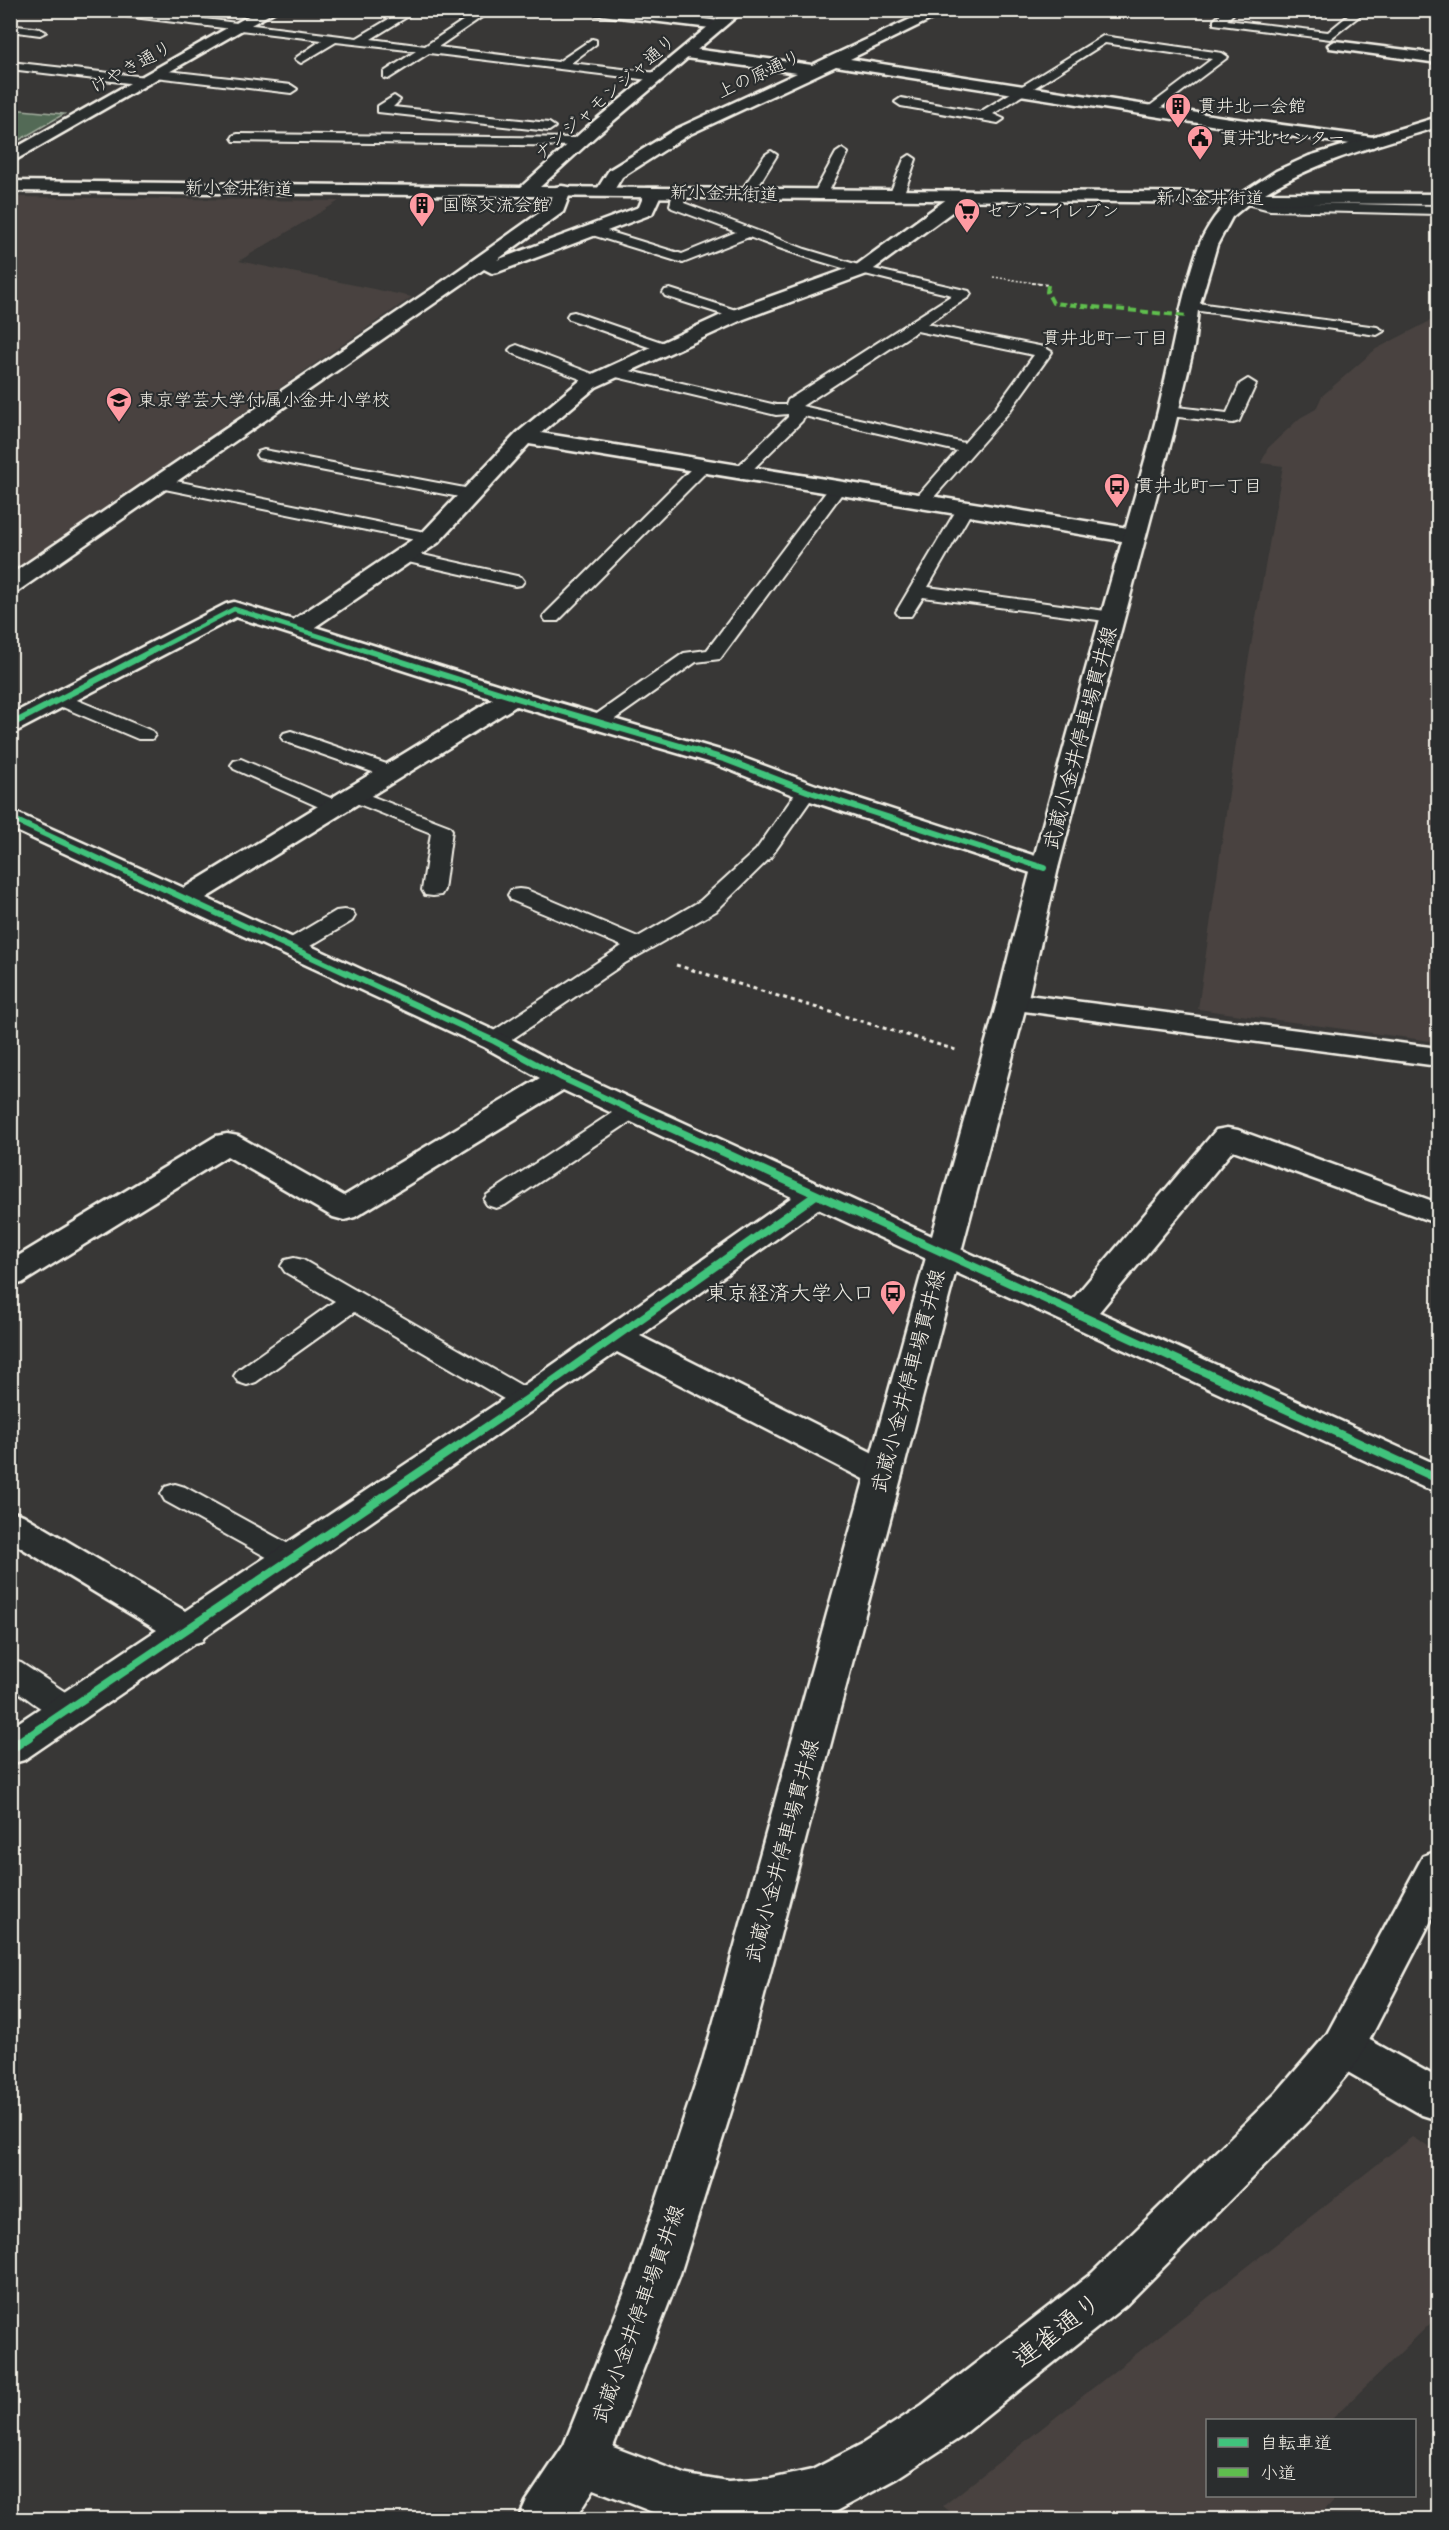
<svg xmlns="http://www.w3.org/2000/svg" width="1449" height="2530" viewBox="0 0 1449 2530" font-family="Itim,'Klee One',sans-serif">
<rect width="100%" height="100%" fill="#383736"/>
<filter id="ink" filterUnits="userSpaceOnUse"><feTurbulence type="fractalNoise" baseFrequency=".0167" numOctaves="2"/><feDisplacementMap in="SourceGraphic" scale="12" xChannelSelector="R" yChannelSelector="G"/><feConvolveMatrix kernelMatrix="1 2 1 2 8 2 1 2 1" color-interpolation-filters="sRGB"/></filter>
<g filter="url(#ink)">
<path fill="#494340" d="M 11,197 L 339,201 L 239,261 L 412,297 L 11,572 Z
M 1438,317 L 1438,1042 L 1198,1009 L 1246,674 L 1283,466 L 1261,463 L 1268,448 L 1300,418 L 1316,409 L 1322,396 L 1376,349 Z
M 1412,2137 L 1438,2153 L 1438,2316 L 1331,2420 L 1208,2420 L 1208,2496 L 1338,2496 L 1316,2519 L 961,2520 L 943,2506 Z"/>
<path fill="#536a56" stroke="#a4ae9f" stroke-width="1.5" d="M 10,109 L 11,109 L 64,114 L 11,145 Z"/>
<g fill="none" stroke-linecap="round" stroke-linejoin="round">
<g stroke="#f4f1e8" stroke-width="4">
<path id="lane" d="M 95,10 L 132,10 L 357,38 L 404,10 L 418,10 L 371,39 L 425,46 L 479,10 L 492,10 L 438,47 L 558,62 L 592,39 L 596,40 L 596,44 L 571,63 L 657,73 L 663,77 L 657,81 L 429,53 L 388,79 L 384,78 L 384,72 L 416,51 L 336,42 L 301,63 L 295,59 L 297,57 L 322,40 L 100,13 Z
M 1225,10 L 1237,10 L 1227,20 L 1328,32 L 1355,10 L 1367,10 L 1330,39 L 1214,24 L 1214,20 Z
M 10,25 L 40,29 L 46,32 L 40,35 L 10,31 Z
M 1103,36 L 1222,53 L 1228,57 L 1151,115 L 1145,111 L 1147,108 L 1212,59 L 1105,43 L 993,114 L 1004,119 L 998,123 L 901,106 L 895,102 L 901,98 L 980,112 Z
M 10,62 L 146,77 L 152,81 L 146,85 L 10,69 Z
M 159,70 L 291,85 L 297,89 L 291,93 L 155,77 L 155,71 Z
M 394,96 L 400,100 L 393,107 L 549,123 L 555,127 L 549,131 L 378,112 L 378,106 Z
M 238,134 L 580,138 L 586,142 L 580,146 L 234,141 L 232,138 L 234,135 Z
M 842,149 L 848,153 L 827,195 L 820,199 L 815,198 L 813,195 L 836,153 Z
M 771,151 L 777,155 L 753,194 L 751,197 L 741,197 L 739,194 L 765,155 Z
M 910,155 L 916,159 L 903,196 L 896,200 L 891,199 L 889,196 L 904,159 Z
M 680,189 L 687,193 L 684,203 L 805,249 L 865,267 L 969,291 L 971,294 L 969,297 L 927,324 L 1044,347 L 1052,352 L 1009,412 L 927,505 L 915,505 L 913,501 L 957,451 L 804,416 L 802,421 L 746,476 L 734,476 L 732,473 L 734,470 L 788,417 L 788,414 L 776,415 L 608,375 L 605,372 L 608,369 L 613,367 L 776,405 L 786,405 L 788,400 L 952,295 C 883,279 815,263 749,237 L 683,263 L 589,234 L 587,231 L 594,227 L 682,254 L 736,232 L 672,208 L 670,205 L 673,193 ZM 917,331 L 1034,355 L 997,406 L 964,443 L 802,406 Z
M 1244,195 L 1270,202 L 1438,206 L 1438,214 L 1270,210 L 1239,202 L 1237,199 L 1239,196 Z
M 670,289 L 742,312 L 744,315 L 737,319 L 665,296 L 663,293 L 665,290 Z
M 1190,302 L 1377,327 L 1384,331 L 1377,335 L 1185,309 L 1183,306 L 1185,303 Z
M 574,312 L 670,345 L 673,348 L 665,353 L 660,351 L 569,319 L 567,316 L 569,313 Z
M 517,345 L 601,377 L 604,380 L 596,385 L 591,383 L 512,353 L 509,350 L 512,347 Z
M 1248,379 L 1256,384 L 1239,421 L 1233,423 L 1169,416 L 1161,411 L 1169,406 L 1227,413 L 1240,384 Z
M 264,450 L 470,489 L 478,494 L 470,499 L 258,458 L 256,455 L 258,452 Z
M 702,462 L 710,467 L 708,470 L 558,621 L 546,621 L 543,617 L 546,613 L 696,464 Z
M 161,478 L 430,533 L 436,534 L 439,538 L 436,542 L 430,543 L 155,487 L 153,483 Z
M 838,483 L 846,488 L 720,659 L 696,662 L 605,726 L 591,726 L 588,722 L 591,718 L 684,653 L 707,650 L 832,484 Z
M 965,504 L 973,509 L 928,587 L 1113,612 L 1119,613 L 1122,617 L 1119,621 L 1113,622 L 923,597 L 911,616 L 899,616 L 896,612 L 957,509 Z
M 405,551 L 521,577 L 524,581 L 521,585 L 515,586 L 399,560 L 396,556 L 399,552 Z
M 60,693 L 152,731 L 155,735 L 152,739 L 138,739 L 53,703 L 50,699 L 53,695 Z
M 291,731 L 398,768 L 401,772 L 398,776 L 384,776 L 284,741 L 281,737 L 284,733 Z
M 241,759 L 342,803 L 345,807 L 342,811 L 328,811 L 234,769 L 231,765 L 234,761 Z
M 807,785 L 814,787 L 817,791 L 770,858 L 716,911 L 625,963 L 502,1046 L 494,1048 L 486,1046 L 483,1041 L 486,1036 L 622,946 L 511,900 L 508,895 L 511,890 L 519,889 L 527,890 L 638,937 L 700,901 L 756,850 L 800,787 Z
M 353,789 L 449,826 L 452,830 L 444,890 L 441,895 L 433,896 L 425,895 L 422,890 L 431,833 L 346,799 L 343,795 L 346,791 Z
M 344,910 L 352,911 L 355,916 L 352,921 L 300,952 L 292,954 L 284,952 L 281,947 L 284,942 L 336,911 Z
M 632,1103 L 640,1105 L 644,1110 L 640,1115 L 505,1205 L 496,1208 L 487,1205 L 484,1200 L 487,1195 L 624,1105 Z
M 294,1258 L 303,1260 L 536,1394 L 540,1400 L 536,1406 L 526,1409 L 516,1406 L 354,1312 L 256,1382 L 247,1385 L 238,1382 L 234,1376 L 238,1370 L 335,1301 L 285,1272 L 281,1266 L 285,1260 Z
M 175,1484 L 185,1487 L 303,1552 L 307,1559 L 303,1566 L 293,1569 L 283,1566 L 165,1501 L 161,1494 L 165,1487 Z
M 10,1660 L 21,1663 L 79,1701 L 83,1709 L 79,1717 C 55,1725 30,1699 10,1686 Z"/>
</g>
<g stroke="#f4f1e8" stroke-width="5">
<path id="street" d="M 586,10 L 634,10 L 719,21 L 726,25 L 719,29 L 593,14 Z
M 930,10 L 950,10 L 850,59 L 1230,118 L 1373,137 L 1381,142 L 1373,147 L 1230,128 L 836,66 L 688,135 L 622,177 L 611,195 L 599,195 L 596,191 L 609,170 L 676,129 L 797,73 L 686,58 L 678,53 L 681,50 L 686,48 L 812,65 Z
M 1335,41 L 1438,54 L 1438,63 L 1330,48 L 1328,45 Z
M 562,186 L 568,187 L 571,191 L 563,212 L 497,260 L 639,207 L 647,188 L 659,188 L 662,192 L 652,214 L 498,272 L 492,273 L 484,269 L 18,591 L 10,593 L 10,575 L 439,284 L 549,206 L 556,187 Z
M 961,192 L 967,193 L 970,197 L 967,201 L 867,274 L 744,319 L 596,387 L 541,433 L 1134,529 L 1142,531 L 1145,536 L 1142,541 L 1134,543 L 529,444 L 438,543 L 315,627 L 522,692 L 733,754 L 816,785 L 1054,862 L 1058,868 L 1054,874 L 1044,876 L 1034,874 L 798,797 L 715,764 L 516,706 L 206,898 L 504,1035 L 573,1072 L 1072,1300 L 1216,1130 L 1227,1128 L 1238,1130 L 1438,1203 L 1438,1224 L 1233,1150 L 1099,1312 L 1438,1465 L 1438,1491 L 1425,1488 L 818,1209 L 640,1336 L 897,1465 L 902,1474 L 897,1483 L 884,1486 L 871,1483 L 617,1352 L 204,1637 L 202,1641 L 195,1643 L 24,1760 L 10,1764 L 10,1728 L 157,1630 L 10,1541 L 10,1511 L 23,1515 L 185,1611 L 514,1392 L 792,1197 L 563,1090 L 355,1217 L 344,1220 L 333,1217 L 227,1156 L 22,1283 L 10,1286 L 10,1261 L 216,1136 L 227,1134 L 238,1136 L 344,1196 L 540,1078 L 484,1047 L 10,828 L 10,810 L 184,888 L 493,699 L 236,617 L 19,730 L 10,732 L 10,715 L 226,604 L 234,602 L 293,620 L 422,533 L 517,433 L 582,379 L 730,311 L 855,266 L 955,193 Z
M 1012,993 L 1438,1048 L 1438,1066 L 1002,1008 L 997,1002 L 1002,996 Z
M 1343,2028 L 1359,2034 L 1438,2078 L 1438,2120 L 1422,2115 L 1327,2060 L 1321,2047 L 1327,2034 Z"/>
</g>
<g stroke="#f4f1e8" stroke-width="5">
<path id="secondary" d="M 259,10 L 277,10 L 10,163 L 10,151 Z
M 728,10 L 744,10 L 598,134 L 540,187 L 1242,193 L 1276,171 L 1309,156 L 1438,117 L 1438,127 C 1379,145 1318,160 1265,193 L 1438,194 L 1438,204 L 1249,203 L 1232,217 L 1217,245 L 1198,310 L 1194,346 L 1173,434 L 1058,868 L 1027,1002 L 746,2064 L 680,2274 L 613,2447 L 687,2475 L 728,2482 L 771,2479 L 812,2470 L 862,2444 L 922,2405 L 1092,2273 L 1276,2093 L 1327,2034 L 1423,1856 L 1438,1851 L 1438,1907 L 1359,2060 L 1308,2121 L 1126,2305 L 958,2439 L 898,2478 L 837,2511 L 812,2520 L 673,2520 L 594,2489 L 574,2520 L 518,2520 L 526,2502 L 564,2445 L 632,2274 L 702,2064 L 997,1002 C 1043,815 1097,631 1149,446 C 1168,380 1176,313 1198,248 C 1204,232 1215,214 1228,203 L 10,191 L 10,181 L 521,187 L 586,128 Z"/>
</g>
<path stroke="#f4f1e8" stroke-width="1.5" stroke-dasharray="2 2" stroke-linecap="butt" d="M 993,277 L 1042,284"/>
<path stroke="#f4f1e8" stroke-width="2" stroke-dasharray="3 3" stroke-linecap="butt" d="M 1032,283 L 1048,285"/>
<path stroke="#f4f1e8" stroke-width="3" stroke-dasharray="4 4" stroke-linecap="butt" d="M 676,965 L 956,1050"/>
<use href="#lane" fill="#2a2d2e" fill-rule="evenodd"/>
<use href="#street" fill="#2a2d2e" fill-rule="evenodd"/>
<use href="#secondary" fill="#2a2d2e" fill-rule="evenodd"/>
<path stroke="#5fbe4e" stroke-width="4" stroke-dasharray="8 4" stroke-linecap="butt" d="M 1048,285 L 1047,292 L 1053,303 L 1188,316"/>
<g stroke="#2a2d2e" stroke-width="7">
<path id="cycleway-far3" d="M 153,651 L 234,609 L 366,651"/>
</g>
<g stroke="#2a2d2e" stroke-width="9">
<path id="cycleway-far2" d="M 362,649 L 513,697 L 724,759 L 807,791 L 1044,868
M 10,725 L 156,649
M 10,818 L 494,1041 L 562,1078 L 663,1125"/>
</g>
<g stroke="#2a2d2e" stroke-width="12">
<path id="cycleway-far1" d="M 660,1123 L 1438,1479
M 26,1738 L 526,1400 L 816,1195"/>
</g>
<g stroke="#2a2d2e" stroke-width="14">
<path id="cycleway" d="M 10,1749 L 29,1736"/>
</g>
<use href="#cycleway-far3" stroke="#40c37c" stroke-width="4.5"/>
<use href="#cycleway-far2" stroke="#40c37c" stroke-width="6"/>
<use href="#cycleway-far1" stroke="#40c37c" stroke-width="8"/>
<use href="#cycleway" stroke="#40c37c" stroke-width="10"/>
</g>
</g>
<defs>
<g id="building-pin" transform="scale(1.35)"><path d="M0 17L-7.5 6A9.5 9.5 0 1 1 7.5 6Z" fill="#ff9aa2" stroke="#2a2d2e"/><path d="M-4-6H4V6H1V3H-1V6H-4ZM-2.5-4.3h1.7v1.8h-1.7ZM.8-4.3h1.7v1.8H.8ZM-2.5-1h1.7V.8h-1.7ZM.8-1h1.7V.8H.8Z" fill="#111"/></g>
<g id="civic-pin" transform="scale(1.35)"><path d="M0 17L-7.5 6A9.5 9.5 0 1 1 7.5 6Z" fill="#ff9aa2" stroke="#2a2d2e"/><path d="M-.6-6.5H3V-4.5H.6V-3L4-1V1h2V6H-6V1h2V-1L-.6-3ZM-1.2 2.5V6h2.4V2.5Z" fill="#111"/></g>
<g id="supermarket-pin" transform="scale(1.35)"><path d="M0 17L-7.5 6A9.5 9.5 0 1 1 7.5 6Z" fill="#ff9aa2" stroke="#2a2d2e"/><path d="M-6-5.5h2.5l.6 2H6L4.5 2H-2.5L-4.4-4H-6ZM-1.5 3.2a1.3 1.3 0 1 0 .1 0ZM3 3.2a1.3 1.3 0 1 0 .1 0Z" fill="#111"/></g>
<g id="school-pin" transform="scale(1.35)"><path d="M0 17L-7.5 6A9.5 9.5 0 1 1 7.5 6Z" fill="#ff9aa2" stroke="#2a2d2e"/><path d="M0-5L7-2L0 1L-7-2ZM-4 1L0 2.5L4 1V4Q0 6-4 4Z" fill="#111"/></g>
<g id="bus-pin" transform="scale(1.35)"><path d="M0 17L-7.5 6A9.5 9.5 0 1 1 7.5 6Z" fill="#ff9aa2" stroke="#2a2d2e"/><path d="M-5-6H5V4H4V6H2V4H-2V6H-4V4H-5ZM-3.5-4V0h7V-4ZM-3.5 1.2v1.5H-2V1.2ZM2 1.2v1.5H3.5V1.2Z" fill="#111"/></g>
</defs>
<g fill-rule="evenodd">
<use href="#building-pin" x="1178" y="106"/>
<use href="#civic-pin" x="1200" y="138"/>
<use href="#building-pin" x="422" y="205"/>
<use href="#supermarket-pin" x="967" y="211"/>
<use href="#school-pin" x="119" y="400"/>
<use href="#bus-pin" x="1117" y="486"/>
<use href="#bus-pin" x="893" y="1293"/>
</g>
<g text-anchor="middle" stroke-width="4.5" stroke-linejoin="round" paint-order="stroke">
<g font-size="18" fill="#f4f1e8" stroke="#2a2d2e">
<text transform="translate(131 67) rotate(-29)" y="6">けやき通り</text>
<text transform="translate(759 74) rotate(-25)" y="6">上の原通り</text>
<text transform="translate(605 97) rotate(-41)" y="6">ナンジャモンジャ通り</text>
<text transform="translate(239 188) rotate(1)" y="6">新小金井街道</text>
<text transform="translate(724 193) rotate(1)" y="6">新小金井街道</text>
<text x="1210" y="204">新小金井街道</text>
</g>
<g font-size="18" fill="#f4f1e8" stroke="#2a2d2e" text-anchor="start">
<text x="1198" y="112">貫井北一会館</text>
<text x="1220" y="144">貫井北センター</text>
<text x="442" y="211">国際交流会館</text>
<text x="986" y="217">セブン-イレブン</text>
<text x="138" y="406">東京学芸大学付属小金井小学校</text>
<text x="1136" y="492">貫井北町一丁目</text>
</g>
<g font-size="18" fill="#f4f1e8" stroke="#2a2d2e">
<text x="1105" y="344">貫井北町一丁目</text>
</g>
<g font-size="21" fill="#f4f1e8" stroke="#2a2d2e">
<text transform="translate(1080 738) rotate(-75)" y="7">武蔵小金井停車場貫井線</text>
<text transform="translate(908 1381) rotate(-75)" y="7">武蔵小金井停車場貫井線</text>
<text transform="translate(782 1851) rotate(-75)" y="7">武蔵小金井停車場貫井線</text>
<text transform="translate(638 2314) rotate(-70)" y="7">武蔵小金井停車場貫井線</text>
</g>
<g font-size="21" fill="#f4f1e8" stroke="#2a2d2e" text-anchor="end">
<text x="874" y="1300">東京経済大学入口</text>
</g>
<g font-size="26" fill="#f4f1e8" stroke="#2a2d2e">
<text transform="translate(1057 2330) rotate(-38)" y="9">連雀通り</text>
</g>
</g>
<rect width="1449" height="2530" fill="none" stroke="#2a2d2e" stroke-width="36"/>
<rect x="18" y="18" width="1413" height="2494" fill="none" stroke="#f4f1e8" stroke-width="2" filter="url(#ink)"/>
<rect x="1206" y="2419" width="210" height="78" fill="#2a2d2e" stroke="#7b7b78" stroke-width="1.5"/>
<rect x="1218" y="2438" width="30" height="9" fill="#40c37c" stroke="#7b7b78" stroke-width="1.5"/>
<text x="1260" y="2449" font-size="18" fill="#f4f1e8">自転車道</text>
<rect x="1218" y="2468" width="30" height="9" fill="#5fbe4e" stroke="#7b7b78" stroke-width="1.5"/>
<text x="1260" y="2479" font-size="18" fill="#f4f1e8">小道</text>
</svg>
